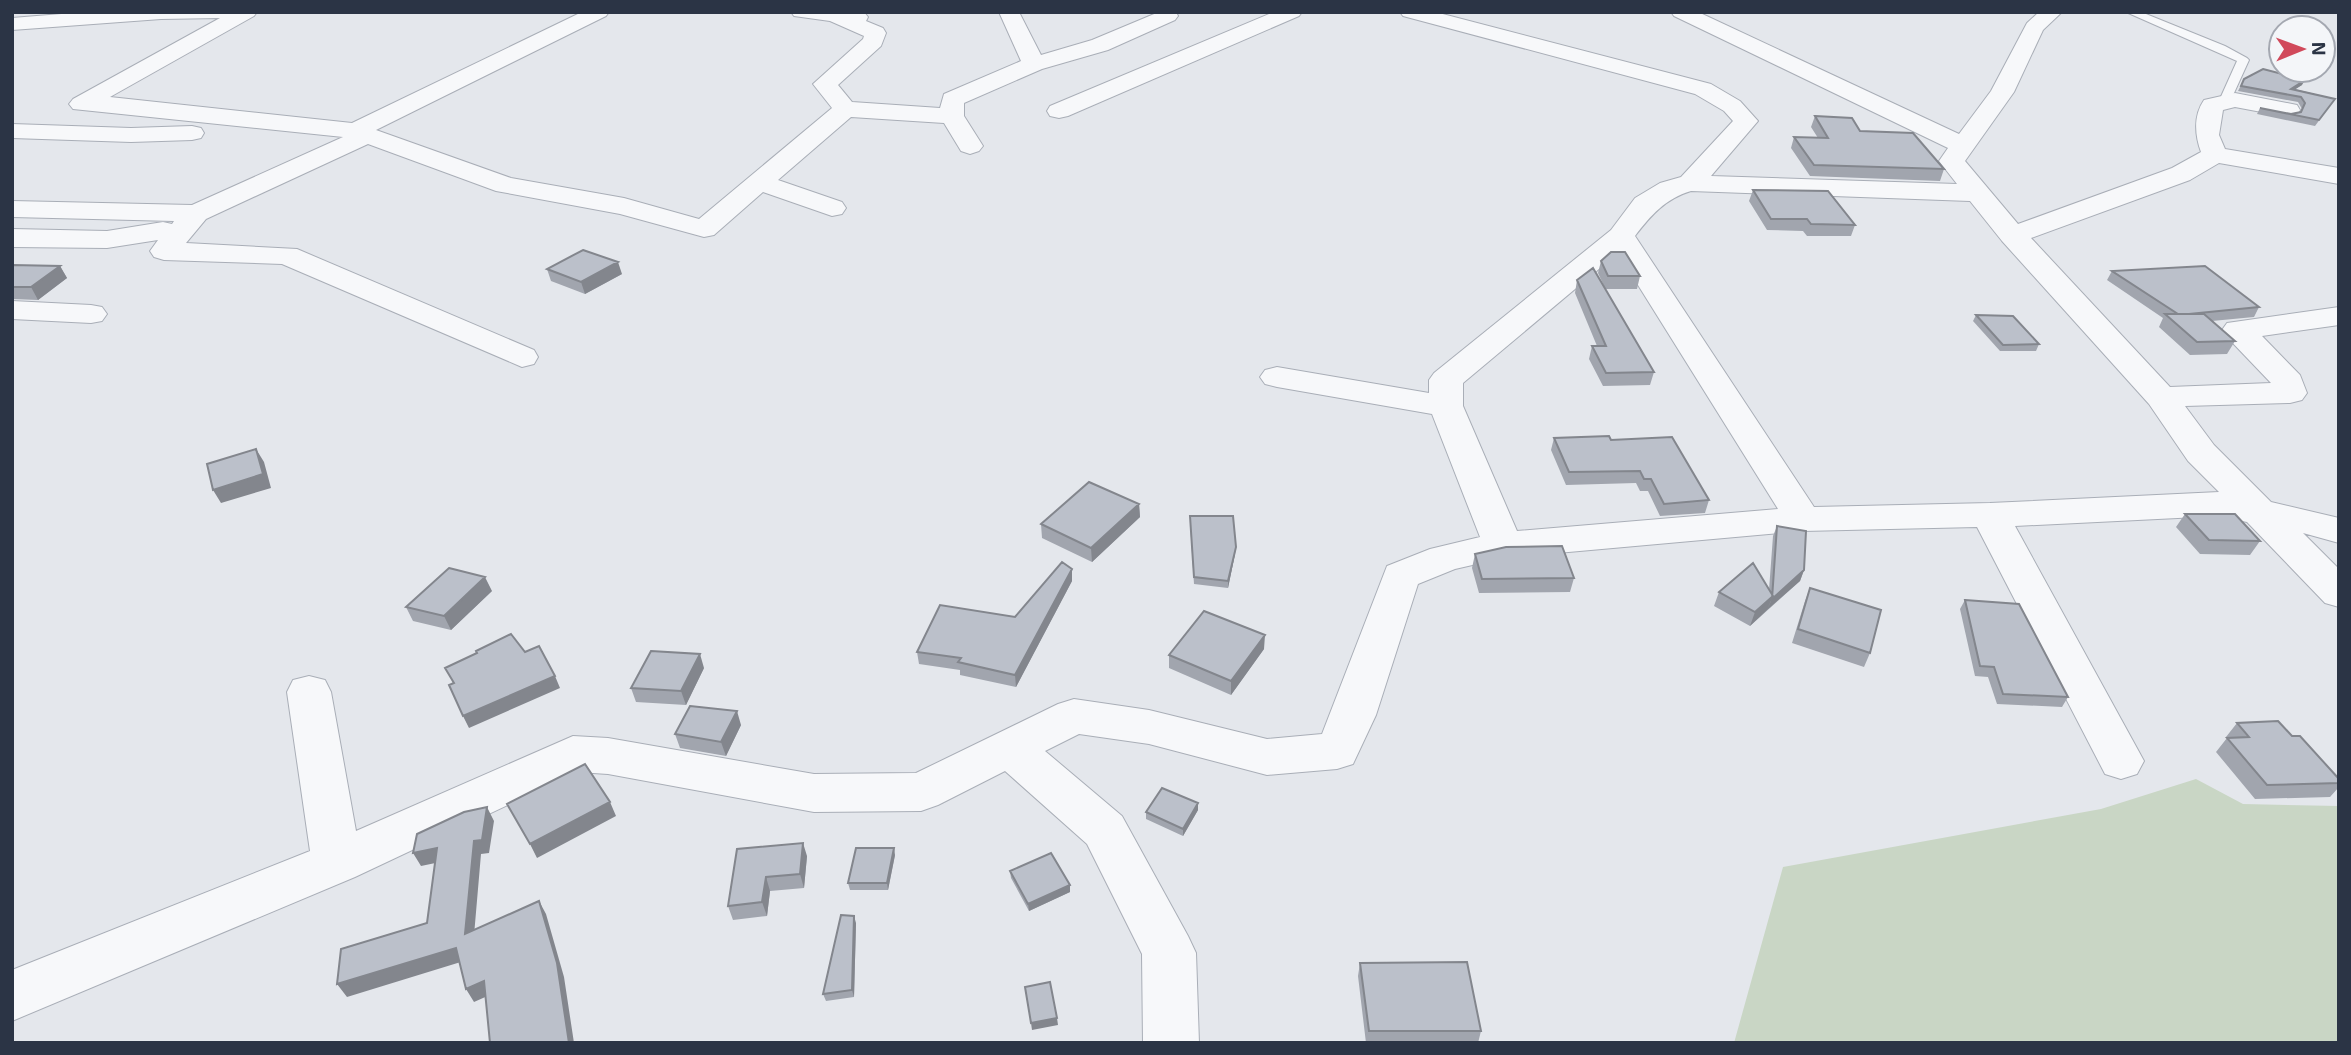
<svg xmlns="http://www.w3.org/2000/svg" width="2351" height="1055" font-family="'Exo 2',sans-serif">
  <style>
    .green { fill: #c9d6c5 }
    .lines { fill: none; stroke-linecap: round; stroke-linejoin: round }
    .service-casing { stroke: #a9aeb7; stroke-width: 2 }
    .minor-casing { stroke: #a9aeb7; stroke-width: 2 }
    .service { fill: #f7f8fa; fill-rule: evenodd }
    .minor { fill: #f7f8fa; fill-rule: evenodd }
    .wall { fill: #a1a5ae }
    .shaded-wall { fill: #83868d }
    .building { fill: #bbc0ca; stroke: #83868d; stroke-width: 2 }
  </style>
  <rect width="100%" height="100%" fill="#e4e7ec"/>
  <path class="green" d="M 2196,779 L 2243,804 L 2339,806 L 2339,1043 L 1734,1043 L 1783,867 L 2101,809 Z"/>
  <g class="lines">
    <g class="service-casing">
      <path id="service" d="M 2126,12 L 2141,12 L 2225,46 L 2247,58 L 2249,60 L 2229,104 L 2219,101 L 2237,61 Z"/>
    </g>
    <g class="minor-casing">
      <path id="minor" d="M 86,12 L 257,12 L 254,16 L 110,97 L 352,123 L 582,12 L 609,12 L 606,16 L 376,130 L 511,178 L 624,198 L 699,219 L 832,108 L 813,84 L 863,39 L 864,36 L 830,21 L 794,16 L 791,12 L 864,12 L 868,17 L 866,21 L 883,28 L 886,33 L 881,46 L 838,85 L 852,102 L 940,108 L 944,94 L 1021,61 L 999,12 L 1019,12 L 1041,55 L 1092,40 L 1159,12 L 1176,12 L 1178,16 L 1175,20 L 1108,50 L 1042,69 L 964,103 L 964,116 L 983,146 L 979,151 L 970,154 L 961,151 L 944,123 L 851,117 L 778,180 L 842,202 L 846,208 L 842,214 L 832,216 L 763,192 L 714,235 L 704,237 L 620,214 L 496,191 L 368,144 L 206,219 L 186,243 L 297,249 L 534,350 L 538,357 L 534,364 L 522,367 L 282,264 L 164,260 L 154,257 L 150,251 L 158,240 L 107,248 L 12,247 L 12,229 L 107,231 L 163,222 L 172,224 L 174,221 L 12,217 L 12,201 L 192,205 L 343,137 L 73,109 L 69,104 L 73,99 L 220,18 L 161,19 L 12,30 L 12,18 Z
        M 1274,12 L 1302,12 L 1299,16 L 1068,116 L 1059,118 L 1050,116 L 1047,111 L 1050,106 Z
        M 1400,12 L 1435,12 L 1711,84 L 1740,101 L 1758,121 L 1711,176 L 1957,184 L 1939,161 L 1948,148 L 1674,16 L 1671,12 L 1698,12 L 1959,134 L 1991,91 L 2027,23 L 2039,12 L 2062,12 L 2043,30 L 2014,92 L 1965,161 L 2018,224 L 2172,168 L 2201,152 C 2195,136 2193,116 2204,100 L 2235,93 L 2297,105 L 2300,110 L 2297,115 L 2288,117 L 2235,107 L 2223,110 L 2219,135 L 2225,149 L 2339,168 L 2339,184 L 2219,163 L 2190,180 L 2031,238 L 2170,387 L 2271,383 L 2227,337 L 2222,330 L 2227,323 L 2339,307 L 2339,325 L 2262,336 L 2300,375 L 2307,393 L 2302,400 L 2290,403 L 2185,406 L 2214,445 L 2271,502 L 2339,518 L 2339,543 L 2303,533 L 2339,569 L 2339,607 L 2325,603 L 2247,522 L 2218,516 L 2015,526 L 2144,761 L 2137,774 L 2121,779 L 2105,774 L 1977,527 L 1803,531 L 1503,558 L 1455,569 L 1418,584 L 1376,715 L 1353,764 L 1337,769 L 1267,775 L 1149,744 L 1079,734 L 1045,751 L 1122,816 L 1188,936 L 1196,953 L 1199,1043 L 1143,1043 L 1142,954 L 1087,844 L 1005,771 L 938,805 L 921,811 L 814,812 L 608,774 L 578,772 L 355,877 L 12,1021 L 12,970 L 310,851 L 287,692 L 293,680 L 309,676 L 325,680 L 331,692 L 356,831 L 573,736 L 608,738 L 814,774 L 916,773 L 1058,704 L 1074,699 L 1149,710 L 1267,739 L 1322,734 L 1387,566 L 1430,549 L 1480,537 L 1432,414 L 1277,387 L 1265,384 L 1260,377 L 1265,370 L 1277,367 L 1429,393 L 1429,380 L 1434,373 L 1611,230 L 1635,198 L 1660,183 L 1681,177 L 1733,121 L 1724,111 L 1695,94 L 1403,16 ZM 1691,191 L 1970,201 L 2002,241 L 2149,404 L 2188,461 L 2219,492 L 1990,503 L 1814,507 L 1635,236 C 1651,215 1665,199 1691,191 ZM 1618,253 L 1778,509 L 1517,531 L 1463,406 L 1463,383 Z
        M 12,124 L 131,128 L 192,126 L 201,128 L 204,133 L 201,138 L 192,140 L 131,142 L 12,138 Z
        M 12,301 L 91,305 L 102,307 L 107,314 L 102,321 L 91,323 L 12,319 Z"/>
    </g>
    <use href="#service" class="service"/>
    <use href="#minor" class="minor"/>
  </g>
  <path class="wall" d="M 2244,79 L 2302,85 L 2295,89 L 2335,99 L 2315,126 L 2257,114 L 2260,108 L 2291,114 L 2300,112 L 2302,109 L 2298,102 L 2238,91 Z
    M 1815,116 L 1860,131 L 1944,169 L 1940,181 L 1810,176 L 1791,148 L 1794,137 L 1818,138 L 1811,127 Z
    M 1753,190 L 1855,225 L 1851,236 L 1807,236 L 1803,231 L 1767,230 L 1749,201 Z
    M 1601,261 L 1640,276 L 1637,289 L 1605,289 L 1654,372 L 1650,385 L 1603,386 L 1589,359 L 1592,346 L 1597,346 L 1575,293 L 1577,280 L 1605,288 L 1598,273 Z
    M 12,265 L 60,266 L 67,278 L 38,300 L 12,299 Z
    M 547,269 L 622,274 L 585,294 L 551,281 Z
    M 2112,271 L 2259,307 L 2254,317 L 2212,321 L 2235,341 L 2227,354 L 2190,355 L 2159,327 L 2163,318 L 2107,280 Z
    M 1976,315 L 2039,344 L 2036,351 L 2000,351 L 1973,321 Z
    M 1554,438 L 1611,440 L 1709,500 L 1705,513 L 1660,516 L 1648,491 L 1640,491 L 1636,483 L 1566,485 L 1551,450 Z
    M 1139,504 L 1140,517 L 1092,562 L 1042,538 L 1041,524 Z
    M 2185,514 L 2260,541 L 2250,555 L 2200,554 L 2176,527 Z
    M 1190,523 L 1235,554 L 1228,588 L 1194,584 Z
    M 1777,526 L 1804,570 L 1800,581 L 1750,626 L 1714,606 L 1719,592 L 1769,590 L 1773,536 Z
    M 1475,554 L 1574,578 L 1570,592 L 1479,593 L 1472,568 Z
    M 1072,569 L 1072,581 L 1016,687 L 960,675 L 960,670 L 919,664 L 917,652 L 1015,617 Z
    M 1810,588 L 1870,653 L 1864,667 L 1792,643 L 1805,601 Z
    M 492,591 L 451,630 L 413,621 L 406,607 Z
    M 1965,600 L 2068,697 L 2062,707 L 1997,704 L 1988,677 L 1975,676 L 1960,609 Z
    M 1264,649 L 1231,695 L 1169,668 L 1169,655 Z
    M 704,668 L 686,705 L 636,702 L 631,688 Z
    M 2237,723 L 2292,736 L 2339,779 L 2339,787 L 2330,797 L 2255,799 L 2216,752 L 2227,738 L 2226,737 Z
    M 741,725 L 726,756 L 680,748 L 675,734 Z
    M 1198,803 L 1198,810 L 1183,836 L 1146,819 L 1146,812 Z
    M 737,849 L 807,856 L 804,888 L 770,891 L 767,916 L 733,920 L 728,906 Z
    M 895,855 L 888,890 L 850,890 L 848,883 Z
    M 1010,871 L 1070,892 L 1029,911 L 1011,878 Z
    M 856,923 L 854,997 L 826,1001 L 823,994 Z
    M 1360,963 L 1481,1031 L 1478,1043 L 1366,1043 L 1358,976 Z"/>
  <path class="shaded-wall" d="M 2305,80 L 2302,85 L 2288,94 L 2291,89 Z
    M 618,262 L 622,274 L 585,294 L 581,282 Z
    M 60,266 L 67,278 L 38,300 L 31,287 Z
    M 256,449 L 264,462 L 271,488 L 221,503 L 213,490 Z
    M 1139,504 L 1140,517 L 1092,562 L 1091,548 Z
    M 1236,547 L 1235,554 L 1228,588 L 1228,581 Z
    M 1072,569 L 1072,581 L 1016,687 L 1015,675 Z
    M 1804,570 L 1800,581 L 1767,610 L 1772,599 Z
    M 485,577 L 492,591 L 451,630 L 444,616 Z
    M 1773,596 L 1767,610 L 1750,626 L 1755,612 Z
    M 1265,635 L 1264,649 L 1231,695 L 1231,681 Z
    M 700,654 L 704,668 L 686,705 L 681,691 Z
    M 555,676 L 560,688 L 469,728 L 463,716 Z
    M 737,711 L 741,725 L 726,756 L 721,742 Z
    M 610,802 L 616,816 L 537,858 L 530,844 Z
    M 1198,803 L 1198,810 L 1183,836 L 1183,829 Z
    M 487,807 L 494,821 L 489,853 L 481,854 L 473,947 L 465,934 L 474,841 Z
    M 803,843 L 807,856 L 804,888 L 800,874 Z
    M 437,848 L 445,861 L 421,866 L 413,853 Z
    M 894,848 L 895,855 L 888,890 L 887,883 Z
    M 766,877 L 770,891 L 767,916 L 762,902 Z
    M 1070,885 L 1070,892 L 1029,911 L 1028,904 Z
    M 539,901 L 546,914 L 564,977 L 574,1043 L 569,1043 Z
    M 854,916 L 856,923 L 854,997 L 852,990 Z
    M 456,948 L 464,961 L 347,997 L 337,984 Z
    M 484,981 L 492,994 L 474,1002 L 466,989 Z
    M 1057,1018 L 1058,1025 L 1032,1030 L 1031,1023 Z"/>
  <path class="building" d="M 2263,69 L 2305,80 L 2291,89 L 2335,99 L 2319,120 L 2260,108 L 2291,114 L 2301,112 L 2305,103 L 2301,97 L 2241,86 L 2244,79 Z
    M 1815,116 L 1852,118 L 1860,131 L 1913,133 L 1944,169 L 1814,165 L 1794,137 L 1828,138 Z
    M 1753,190 L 1828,191 L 1855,225 L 1811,224 L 1807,219 L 1771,219 Z
    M 583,250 L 618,262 L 581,282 L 547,269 Z
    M 1611,252 L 1625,252 L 1640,276 L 1608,276 L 1601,261 Z
    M 12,265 L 60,266 L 31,287 L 12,287 Z
    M 2205,266 L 2259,307 L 2189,314 L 2178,314 L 2112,271 Z
    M 1593,268 L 1654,372 L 1606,373 L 1592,346 L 1606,346 L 1577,280 Z
    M 2165,314 L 2204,314 L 2235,341 L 2197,342 Z
    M 1976,315 L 2013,316 L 2039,344 L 2003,345 Z
    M 1609,436 L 1611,440 L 1672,437 L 1709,500 L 1664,504 L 1651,479 L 1644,479 L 1640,471 L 1569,472 L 1554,438 Z
    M 256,449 L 263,474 L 213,490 L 207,464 Z
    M 1089,482 L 1139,504 L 1091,548 L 1041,524 Z
    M 2185,514 L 2235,514 L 2260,541 L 2209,540 Z
    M 1190,516 L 1233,516 L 1236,547 L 1228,581 L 1194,577 Z
    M 1777,526 L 1806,531 L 1804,570 L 1772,599 Z
    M 1562,546 L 1574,578 L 1482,579 L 1475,554 L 1506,547 Z
    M 1062,562 L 1072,569 L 1015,675 L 958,662 L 961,658 L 917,652 L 940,605 L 1015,617 Z
    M 1753,563 L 1773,596 L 1755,612 L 1719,592 Z
    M 449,568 L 485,577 L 444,616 L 406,607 Z
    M 1810,588 L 1881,610 L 1870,653 L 1798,629 Z
    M 1965,600 L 2019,604 L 2068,697 L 2003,694 L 1994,667 L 1980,666 Z
    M 1204,611 L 1265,635 L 1231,681 L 1169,655 Z
    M 511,634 L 525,652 L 539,646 L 555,676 L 463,716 L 449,685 L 454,683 L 445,668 L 477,653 L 476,651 Z
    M 651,651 L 700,654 L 681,691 L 631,688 Z
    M 690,706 L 737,711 L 721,742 L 675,734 Z
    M 2278,721 L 2292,736 L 2300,736 L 2339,779 L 2339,783 L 2267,785 L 2227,738 L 2249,737 L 2237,723 Z
    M 585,764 L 610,802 L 530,844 L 507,804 Z
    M 1162,788 L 1198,803 L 1183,829 L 1146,812 Z
    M 487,807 L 482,840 L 474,841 L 465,934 L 539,901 L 557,963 L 569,1043 L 490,1043 L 484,981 L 466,989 L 456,948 L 337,984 L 341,949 L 427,923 L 437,848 L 413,853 L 417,834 L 464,812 Z
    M 803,843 L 800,874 L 766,877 L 762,902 L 728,906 L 737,849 Z
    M 856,848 L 894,848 L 887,883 L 848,883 Z
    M 1051,853 L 1070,885 L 1028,904 L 1010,871 Z
    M 841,915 L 854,916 L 852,990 L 823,994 Z
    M 1467,962 L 1481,1031 L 1369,1031 L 1360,963 Z
    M 1050,982 L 1057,1018 L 1031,1023 L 1025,987 Z"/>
  <rect width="2351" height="1055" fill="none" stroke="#2b3445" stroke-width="28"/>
  <g transform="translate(2302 49) rotate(89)"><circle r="33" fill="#f4f6f9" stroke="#a4a8b1" stroke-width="2"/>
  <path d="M0-5L12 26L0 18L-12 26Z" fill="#d1495b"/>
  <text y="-10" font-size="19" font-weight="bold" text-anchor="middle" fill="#2b3445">N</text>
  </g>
</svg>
